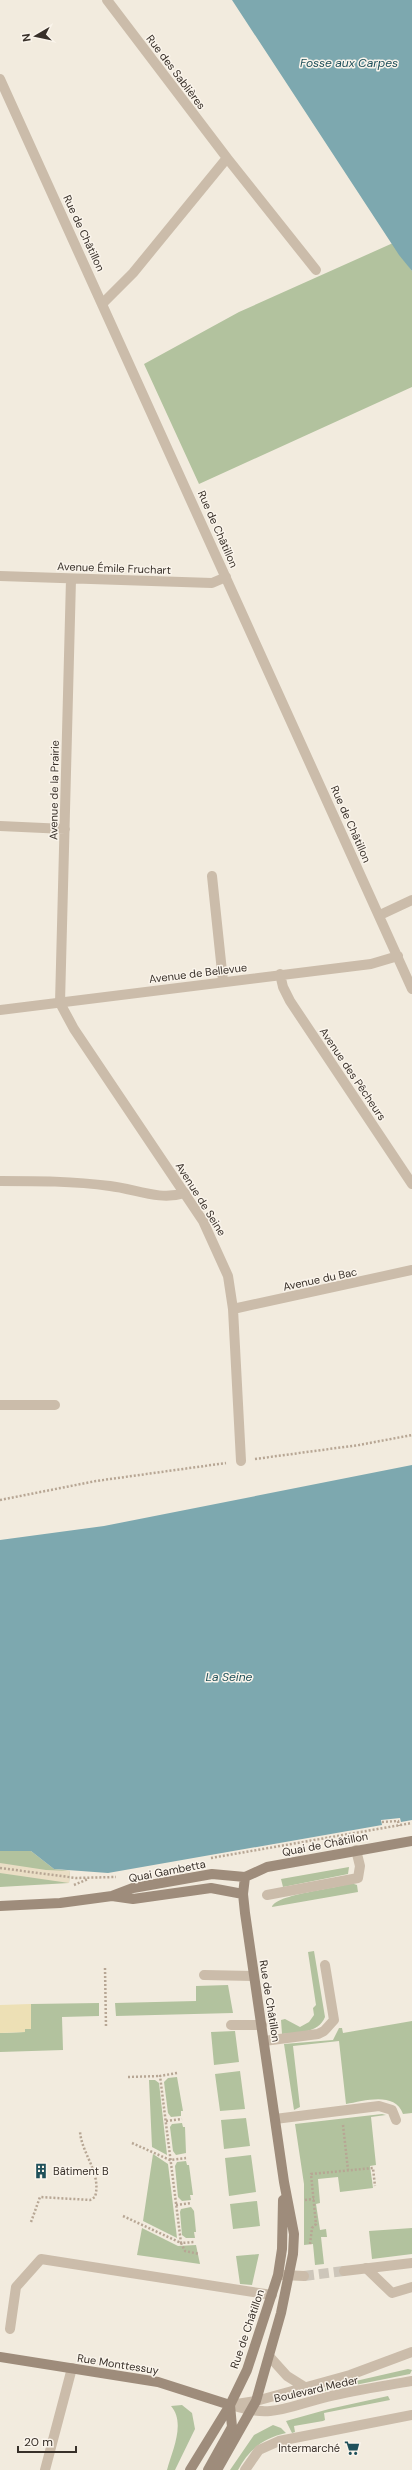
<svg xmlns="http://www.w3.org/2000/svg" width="412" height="2470" font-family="'DM Sans',sans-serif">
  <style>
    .green { fill: #b2c29e }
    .sand { fill: #ede0b5 }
    .plaza { fill: #eadec5 }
    .water { fill: #7da8af }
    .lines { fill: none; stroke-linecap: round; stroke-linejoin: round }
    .street-tunnel { stroke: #cdc6ba; stroke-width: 10; stroke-dasharray: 10 5; stroke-linecap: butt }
    .path { stroke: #b7a694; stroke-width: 2.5; stroke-dasharray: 2 2; stroke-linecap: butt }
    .lane { stroke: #cbbcaa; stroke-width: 10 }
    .street { stroke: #cbbcaa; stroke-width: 10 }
    .secondary { stroke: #9e8c7b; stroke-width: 10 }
    .labels { text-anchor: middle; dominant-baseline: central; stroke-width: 3; stroke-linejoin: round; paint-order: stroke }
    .street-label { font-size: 11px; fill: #383029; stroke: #faf4eb }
    .poi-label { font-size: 11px; fill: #383029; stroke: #faf4eb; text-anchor: start }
    .water-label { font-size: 12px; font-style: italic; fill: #1f505a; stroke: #faf4eb }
  </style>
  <rect width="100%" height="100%" fill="#f2ebde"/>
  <path class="green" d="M 393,243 L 412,271 L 412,387 L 199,484 L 144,364 L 239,312 Z
    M 0,1851 L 31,1851 L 54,1869 L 70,1871 L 69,1883 L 0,1887 Z
    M 349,1867 L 348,1874 L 283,1887 L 281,1879 Z
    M 351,1883 L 357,1885 L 358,1892 L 272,1907 C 276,1894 336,1889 351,1883 Z
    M 314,1951 L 325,2017 C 318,2034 298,2032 282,2034 L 281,2020 L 285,2019 L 300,2027 L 309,2022 L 314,2015 L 313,2008 L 316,2005 L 308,1952 Z
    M 228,1985 L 233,2013 L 116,2016 L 115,2003 L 196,2001 L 196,1986 Z
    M 99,2003 L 99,2016 L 62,2017 L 63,2050 L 0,2052 L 0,2033 L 25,2032 L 25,2029 L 31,2029 L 31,2004 Z
    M 412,2021 L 412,2113 L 403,2114 C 395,2091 364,2101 346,2104 L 339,2041 L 293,2046 L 300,2107 L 294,2110 L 284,2044 L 333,2040 L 339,2028 L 342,2028 L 343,2033 Z
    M 235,2031 L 239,2062 L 214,2065 L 211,2032 Z
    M 240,2071 L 245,2109 L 220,2111 L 215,2074 Z
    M 177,2077 L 183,2111 L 181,2111 L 181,2116 L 171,2117 L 168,2113 L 164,2082 L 168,2078 Z
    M 149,2080 L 155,2080 L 159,2083 L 167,2155 L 152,2147 Z
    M 382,2114 L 386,2115 L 371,2117 L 376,2165 L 370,2166 L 373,2188 L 340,2192 L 338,2177 L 318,2179 L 320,2203 L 316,2204 L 320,2230 L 326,2229 L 327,2237 L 321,2237 L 324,2264 L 315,2265 L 313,2244 L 304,2245 L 304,2184 L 295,2124 Z
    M 246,2118 L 250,2146 L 224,2149 L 221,2120 Z
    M 182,2123 L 183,2127 L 185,2127 L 186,2153 L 176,2155 L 173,2151 L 170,2127 L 172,2124 Z
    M 153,2154 L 168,2164 L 177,2238 L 143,2221 Z
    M 251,2155 L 256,2192 L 229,2196 L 225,2158 Z
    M 186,2161 L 187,2165 L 189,2165 L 193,2195 L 190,2195 L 191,2200 L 182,2201 L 178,2197 L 175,2166 L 177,2162 Z
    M 257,2201 L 260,2226 L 233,2229 L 230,2204 Z
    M 191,2207 L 194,2211 L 196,2232 L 194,2232 L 195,2238 L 186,2238 L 182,2235 L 180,2212 L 181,2209 Z
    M 142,2228 L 178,2246 L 196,2245 L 200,2264 L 137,2255 Z
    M 412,2228 L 412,2254 L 372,2259 L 369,2231 Z
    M 259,2254 L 252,2285 L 240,2284 L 236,2256 Z
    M 408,2369 L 412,2370 L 410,2374 L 325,2391 L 325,2388 Z
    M 388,2396 L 390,2400 L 324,2413 L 325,2420 L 323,2421 L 294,2426 L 295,2432 L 292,2433 L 286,2421 L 329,2409 Z
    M 182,2405 L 192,2413 L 195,2429 L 175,2470 L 167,2470 C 172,2451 186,2423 171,2406 Z
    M 273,2425 L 281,2428 L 286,2433 C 264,2438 249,2449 238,2470 L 230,2470 L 254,2435 Z"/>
  <path class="sand" d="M 31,2004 L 31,2029 L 25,2029 L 25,2032 L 0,2033 L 0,2005 Z"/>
  <path class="plaza" d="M 0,1863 L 46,1870 L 70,1871 L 69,1883 L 0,1873 Z"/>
  <path class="water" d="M 232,0 L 412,0 L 412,271 L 399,255 Z
    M 412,1465 L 412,1820 L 401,1822 L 400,1818 L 381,1820 L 382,1825 L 108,1873 L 54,1869 L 31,1851 L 0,1851 L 0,1540 L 104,1526 Z"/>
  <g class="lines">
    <path class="street-tunnel" d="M 304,2276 L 344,2271"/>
    <path class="path" d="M 255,1459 L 359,1445 L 412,1435
      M 0,1500 L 96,1481 L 226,1463
      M 382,1822 L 398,1821 L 399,1826
      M 211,1858 L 412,1823
      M 0,1868 L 76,1878 L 116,1877
      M 74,1885 L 88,1879
      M 105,1968 L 106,2027
      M 177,2073 L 160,2076 L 181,2243 L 195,2242
      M 128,2077 L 160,2076
      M 166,2121 L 182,2119
      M 343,2125 L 348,2170
      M 132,2143 L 170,2160 L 186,2158
      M 305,2200 L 314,2199
      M 176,2205 L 191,2203
      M 123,2216 L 181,2243 L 185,2251 L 199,2254
      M 31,2222 L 40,2197 L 90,2200 L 95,2197 C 102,2173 81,2153 80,2131
      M 310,2244 L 312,2228 L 316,2224 L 311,2174 L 373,2168 L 375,2186"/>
    <path class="lane" d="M 212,876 L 223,981
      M 267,1895 L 358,1878 L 360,1866 L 356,1850
      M 204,1975 L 253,1976
      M 231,2025 L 262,2025
      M 264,2041 L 318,2034 L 324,2031 L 334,2020 L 325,1965
      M 275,2119 L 379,2106 L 392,2110 L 396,2120
      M 366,2268 L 392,2293 L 412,2287
      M 10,2329 L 16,2287 L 41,2259 L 272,2295
      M 245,2470 L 259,2450 L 279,2441 L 412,2415"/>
    <path class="street" d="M 0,79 L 412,989
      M 227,158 L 316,270
      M 103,303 L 133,273 L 227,158 L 107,0
      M 0,576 L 212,583 L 226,577
      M 71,579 L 60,1003 L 74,1029 L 203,1221 L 228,1276 L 233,1309 L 241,1461
      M 0,826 L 65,829
      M 380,915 L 412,900
      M 280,974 L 283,987 L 290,1001 L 412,1184
      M 0,1010 L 371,964 L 398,956
      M 0,1181 C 37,1181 73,1181 110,1186 C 136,1189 159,1201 185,1193
      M 233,1309 L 412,1270
      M 0,1405 L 55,1405
      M 344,2271 L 412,2263
      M 282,2275 L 304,2276
      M 269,2356 L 287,2376 L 303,2386
      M 230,2405 L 256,2401 L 350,2375 L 412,2352
      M 232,2405 C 272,2419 289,2406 327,2397 C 355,2390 384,2386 412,2381
      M 45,2470 L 72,2368"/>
    <path class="secondary" d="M 245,1877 L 267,1867 L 412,1841
      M 112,1896 L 133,1899 L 211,1888 L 243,1894
      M 0,1906 L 60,1903 L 112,1896 L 133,1888 L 212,1874 L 245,1877
      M 0,2357 L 158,2382 L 230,2405
      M 190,2470 L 230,2405 L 247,2370 L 278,2275 L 282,2249 L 283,2200
      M 208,2470 L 232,2427 L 230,2405
      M 217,2470 L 256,2401 L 281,2313 L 293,2254 L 294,2234 L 284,2182 L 245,1913 L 243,1894 L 245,1877"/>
  </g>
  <defs>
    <g id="building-bare" transform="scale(1.2)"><path d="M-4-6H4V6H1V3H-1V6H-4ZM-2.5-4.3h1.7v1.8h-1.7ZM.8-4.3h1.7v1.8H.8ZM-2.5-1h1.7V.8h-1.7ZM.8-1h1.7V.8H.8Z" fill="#1f505a" stroke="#faf4eb" stroke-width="2.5" paint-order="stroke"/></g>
    <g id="supermarket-bare" transform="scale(1.2)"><path d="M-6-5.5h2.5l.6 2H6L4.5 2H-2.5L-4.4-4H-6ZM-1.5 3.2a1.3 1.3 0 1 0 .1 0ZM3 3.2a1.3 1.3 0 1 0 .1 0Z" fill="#1f505a" stroke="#faf4eb" stroke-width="2.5" paint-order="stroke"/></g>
  </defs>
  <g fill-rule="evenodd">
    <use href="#building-bare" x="41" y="2171"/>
    <use href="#supermarket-bare" x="352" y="2448"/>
  </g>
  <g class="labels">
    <g class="street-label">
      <text transform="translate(176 72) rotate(53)">Rue des Sablières</text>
      <text transform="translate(84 233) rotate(65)">Rue de Châtillon</text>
      <text transform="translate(218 529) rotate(66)">Rue de Châtillon</text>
      <text transform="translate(114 568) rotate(2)">Avenue Émile Fruchart</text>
      <text transform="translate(54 790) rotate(-89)">Avenue de la Prairie</text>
      <text transform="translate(351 824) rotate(66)">Rue de Châtillon</text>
      <text transform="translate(198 973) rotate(-7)">Avenue de Bellevue</text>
      <text transform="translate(353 1074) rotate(56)">Avenue des Pêcheurs</text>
      <text transform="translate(201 1199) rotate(58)">Avenue de Seine</text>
      <text transform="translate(320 1279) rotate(-12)">Avenue du Bac</text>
      <text transform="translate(325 1844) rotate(-11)">Quai de Châtillon</text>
      <text transform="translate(167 1871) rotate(-11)">Quai Gambetta</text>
      <text transform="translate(270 2001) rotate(81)">Rue de Châtillon</text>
      <text transform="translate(247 2329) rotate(-71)">Rue de Châtillon</text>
      <text transform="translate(118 2364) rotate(9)">Rue Monttessuy</text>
      <text transform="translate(316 2389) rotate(-13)">Boulevard Meder</text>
    </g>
    <g class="poi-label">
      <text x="53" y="2171">Bâtiment B</text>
      <text x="340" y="2448" text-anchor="end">Intermarché</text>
    </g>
    <g class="water-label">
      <text x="349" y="63">Fosse aux Carpes</text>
      <text x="229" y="1677">La Seine</text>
    </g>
  </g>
  <g transform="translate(36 36) rotate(261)" stroke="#faf4eb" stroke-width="3" paint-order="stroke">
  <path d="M0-3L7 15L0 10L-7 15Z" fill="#383029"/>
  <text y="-6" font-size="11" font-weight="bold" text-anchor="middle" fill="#383029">N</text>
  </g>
  <path d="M18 2446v6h58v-6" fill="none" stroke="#383029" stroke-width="2"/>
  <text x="24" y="2446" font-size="12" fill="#383029" stroke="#faf4eb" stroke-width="3" paint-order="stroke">20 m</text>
</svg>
